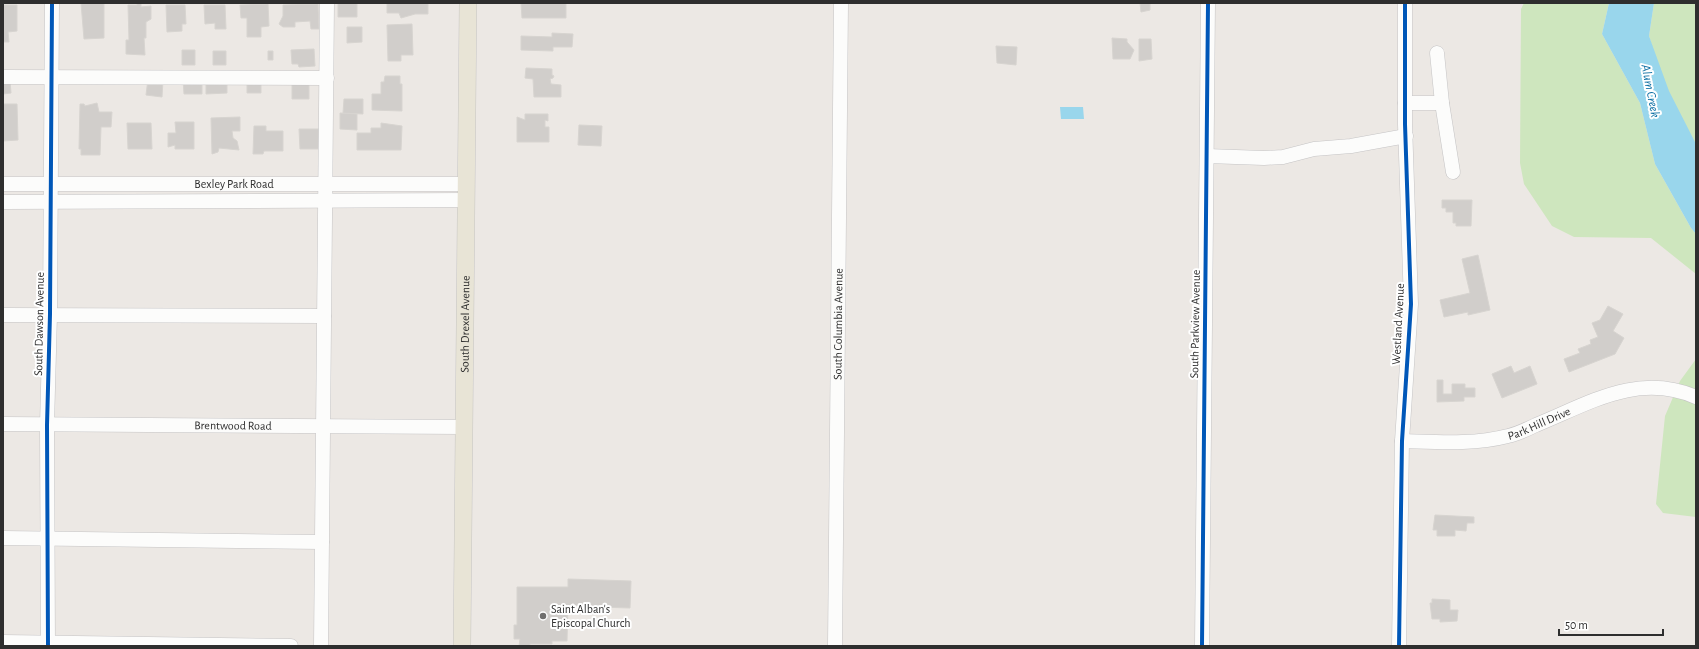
<svg xmlns="http://www.w3.org/2000/svg" width="1699" height="649" font-family="'Alegreya Sans',sans-serif">
  <style>
    .green { fill: #cee6be }
    .water { fill: #99d6ec }
    .building { fill: #d1cecb; stroke: #d7d4d0 }
    .lines { fill: none; stroke-linecap: round; stroke-linejoin: round }
    .minor-casing { stroke: #c5c4c5; stroke-width: 15 }
    .major-casing { stroke: #c6c5c4; stroke-width: 18 }
    .minor { stroke: #fcfcfb; stroke-width: 14 }
    .major { stroke: #e8e4d6; stroke-width: 17 }
    .cycleway-casing { stroke: #fff; stroke-width: 6 }
    .cycleway { stroke: #0057b8; stroke-width: 4 }
    .poi-dot { fill: #706f6e; stroke: #fff; stroke-width: 1.5 }
    .labels { text-anchor: middle; dominant-baseline: central; stroke-width: 4; stroke-linejoin: round; paint-order: stroke }
    .street-label { font-size: 12px; fill: #2e2e2e; stroke: #fff }
    .poi-label { font-size: 12px; fill: #2e2e2e; stroke: #fff; text-anchor: start }
    .water-label { font-size: 13px; font-style: italic; fill: #0d6fa3; stroke: #fff }
  </style>
  <rect width="100%" height="100%" fill="#ece8e4"/>
  <path class="green" d="M 1524,3 L 1609,3 L 1602,34 L 1640,103 L 1655,164 L 1691,228 L 1696,234 L 1696,274 L 1651,238 L 1574,237 L 1552,226 L 1524,184 L 1520,163 L 1521,9 Z
    M 1654,3 L 1696,3 L 1696,193 L 1649,36 Z
    M 1696,359 L 1696,517 L 1663,513 L 1656,504 L 1665,416 L 1680,381 Z"/>
  <path class="water" d="M 1609,3 L 1654,3 L 1649,36 L 1669,91 L 1696,144 L 1696,234 L 1691,228 L 1655,164 L 1640,103 L 1602,34 Z
    M 1060,107 L 1083,107 L 1084,119 L 1061,119 Z"/>
  <path class="building" d="M 81,3 L 104,3 L 104,38 L 84,39 Z
    M 137,3 L 141,3 L 141,7 L 151,6 L 151,19 L 146,22 L 146,38 L 144,38 L 145,55 L 126,54 L 126,40 L 129,40 L 128,5 L 137,5 Z
    M 338,3 L 357,3 L 357,17 L 338,17 Z
    M 387,3 L 428,3 L 428,14 L 415,14 L 401,18 L 399,13 L 387,13 Z
    M 521,3 L 566,3 L 566,18 L 522,18 Z
    M 1140,3 L 1150,3 L 1150,10 L 1141,12 Z
    M 268,4 L 269,26 L 261,27 L 261,37 L 247,37 L 247,18 L 241,18 L 240,5 Z
    M 318,4 L 319,29 L 311,29 L 310,21 L 295,22 L 295,27 L 283,27 L 279,24 L 283,16 L 283,5 Z
    M 3,5 L 17,5 L 17,31 L 8,32 L 9,42 L 3,42 Z
    M 166,5 L 185,5 L 186,24 L 182,24 L 182,31 L 167,32 Z
    M 204,5 L 225,5 L 226,29 L 215,29 L 215,23 L 205,24 Z
    M 412,24 L 413,55 L 401,55 L 401,61 L 388,61 L 387,25 Z
    M 347,27 L 362,27 L 362,42 L 347,43 Z
    M 552,33 L 573,34 L 572,47 L 553,47 L 553,51 L 521,50 L 521,36 L 552,37 Z
    M 1112,38 L 1127,39 L 1127,42 L 1134,50 L 1130,59 L 1113,59 Z
    M 1139,39 L 1151,39 L 1152,59 L 1139,61 Z
    M 996,46 L 1017,47 L 1016,65 L 997,63 Z
    M 314,49 L 315,66 L 299,67 L 298,64 L 292,64 L 291,50 Z
    M 182,50 L 195,50 L 195,65 L 182,65 Z
    M 213,51 L 226,51 L 226,65 L 213,65 Z
    M 268,51 L 273,51 L 273,60 L 268,60 Z
    M 526,68 L 552,69 L 552,75 L 554,76 L 553,78 L 550,79 L 551,84 L 561,85 L 561,97 L 534,97 L 533,79 L 525,78 Z
    M 385,76 L 400,76 L 400,84 L 402,84 L 402,111 L 372,110 L 372,94 L 381,94 L 381,82 L 384,82 Z
    M 148,79 L 163,80 L 162,97 L 146,95 Z
    M 183,79 L 202,79 L 202,94 L 184,94 Z
    M 206,79 L 227,79 L 227,93 L 206,94 Z
    M 247,79 L 261,79 L 261,93 L 247,93 Z
    M 292,79 L 309,80 L 309,99 L 292,99 Z
    M 10,81 L 11,93 L 3,94 L 3,82 Z
    M 344,99 L 363,99 L 363,114 L 343,113 Z
    M 97,103 L 99,112 L 112,112 L 111,127 L 101,127 L 100,155 L 81,155 L 81,149 L 79,149 L 80,104 L 84,104 L 85,106 Z
    M 3,104 L 17,104 L 18,140 L 3,141 Z
    M 340,113 L 357,114 L 357,130 L 340,129 Z
    M 525,114 L 548,114 L 548,121 L 545,120 L 545,127 L 549,127 L 549,142 L 517,142 L 517,117 L 525,120 Z
    M 240,117 L 240,131 L 232,131 L 233,138 L 237,141 L 239,150 L 219,148 L 218,152 L 212,154 L 211,118 Z
    M 175,122 L 194,122 L 194,149 L 175,149 L 175,145 L 168,147 L 168,133 L 176,133 Z
    M 127,123 L 151,123 L 152,149 L 128,149 Z
    M 381,123 L 402,126 L 401,150 L 357,150 L 357,133 L 371,133 L 371,128 L 381,128 Z
    M 579,125 L 602,126 L 601,146 L 578,145 Z
    M 254,126 L 266,126 L 266,131 L 283,131 L 283,151 L 264,151 L 263,154 L 253,154 Z
    M 299,129 L 319,129 L 322,149 L 300,149 Z
    M 1442,200 L 1472,200 L 1471,226 L 1456,226 L 1456,223 L 1453,223 L 1453,212 L 1446,212 L 1446,208 L 1442,208 Z
    M 1478,255 L 1490,310 L 1468,315 L 1468,312 L 1444,317 L 1440,300 L 1470,293 L 1462,259 Z
    M 1608,306 L 1623,314 L 1613,331 L 1624,338 L 1615,354 L 1569,372 L 1564,359 L 1580,353 L 1578,349 L 1591,344 L 1590,340 L 1598,337 L 1592,323 L 1600,320 Z
    M 1511,366 L 1514,373 L 1530,366 L 1537,384 L 1502,398 L 1492,374 Z
    M 1437,380 L 1443,380 L 1443,394 L 1452,394 L 1452,384 L 1465,384 L 1465,388 L 1475,388 L 1475,397 L 1464,397 L 1464,401 L 1437,402 Z
    M 1435,515 L 1474,517 L 1474,523 L 1467,523 L 1466,531 L 1455,530 L 1455,536 L 1437,536 L 1437,530 L 1433,530 Z
    M 568,579 L 631,581 L 630,608 L 568,606 L 567,641 L 552,641 L 552,644 L 530,644 L 530,646 L 519,646 L 520,639 L 514,639 L 514,625 L 517,625 L 517,587 L 568,587 Z
    M 1432,599 L 1450,600 L 1450,610 L 1458,610 L 1457,621 L 1440,622 L 1440,619 L 1432,619 L 1430,603 L 1432,603 Z"/>
  <g class="lines">
    <g class="minor-casing">
      <g id="minor">
        <path d="M 1437,53 L 1442,103 L 1453,172"/>
        <path d="M 3,77 L 327,78"/>
        <path d="M 1405,103 L 1442,103"/>
        <path d="M 1207,156 L 1264,158 L 1283,157 L 1314,149 L 1351,146 L 1406,136"/>
        <path id="s1" d="M 3,184 L 466,184"/>
        <path d="M 3,202 L 466,200"/>
        <path d="M 3,315 L 324,316"/>
        <path id="s2" d="M 3,424 L 464,427"/>
        <path id="s3" d="M 1402,441 C 1437,442 1473,445 1508,436 C 1518,434 1527,429 1536,425 C 1590,403 1638,372 1696,397"/>
        <path d="M 3,538 L 322,542"/>
        <path d="M 3,642 L 291,646"/>
        <path d="M 48,646 L 47,425 L 50,314 L 52,3"/>
        <path d="M 321,646 L 327,3"/>
        <path id="s4" d="M 835,646 L 841,3"/>
        <path d="M 1202,646 L 1208,3"/>
        <path d="M 1399,646 L 1402,441 L 1411,304 L 1405,124 L 1405,3"/>
      </g>
    </g>
    <g class="major-casing">
      <g id="major">
        <path id="s5" d="M 462,646 L 468,3"/>
      </g>
    </g>
    <use href="#minor" class="minor"/>
    <use href="#major" class="major"/>
    <g class="cycleway-casing">
      <path id="cycleway" d="M 48,646 L 47,425 L 50,314 L 52,3
        M 1202,646 L 1208,3
        M 1399,646 L 1402,441 L 1411,304 L 1405,124 L 1405,3"/>
    </g>
    <use href="#cycleway" class="cycleway"/>
  </g>
  <circle class="poi-dot" cx="543" cy="616" r="4"/>
  <g class="labels">
    <g class="street-label">
      <text stroke="none"><textPath href="#s1" startOffset="231">Bexley Park Road</textPath></text>
      <text transform="translate(39 324) rotate(-89)">South Dawson Avenue</text>
      <text stroke="none"><textPath href="#s5" startOffset="322">South Drexel Avenue</textPath></text>
      <text stroke="none"><textPath href="#s4" startOffset="322">South Columbia Avenue</textPath></text>
      <text transform="translate(1195 324) rotate(-89)">South Parkview Avenue</text>
      <text transform="translate(1398 324) rotate(-87)">Westland Avenue</text>
      <text stroke="none"><textPath href="#s3" startOffset="140">Park Hill Drive</textPath></text>
      <text stroke="none"><textPath href="#s2" startOffset="230">Brentwood Road</textPath></text>
    </g>
    <g class="poi-label">
      <text x="551" y="609">Saint Alban's<tspan x="551" dy="14">Episcopal Church</tspan></text>
    </g>
    <g class="water-label">
      <text transform="translate(1650 91) rotate(79)">Alum Creek</text>
    </g>
  </g>
  <rect width="1699" height="649" fill="none" stroke="#2e2e2e" stroke-width="8"/>
  <path d="M1559 629v6h104v-6" fill="none" stroke="#2e2e2e" stroke-width="2"/>
  <text x="1565" y="629" font-size="12" fill="#2e2e2e" stroke="#ffffff" stroke-width="3" paint-order="stroke">50 m</text>
</svg>
